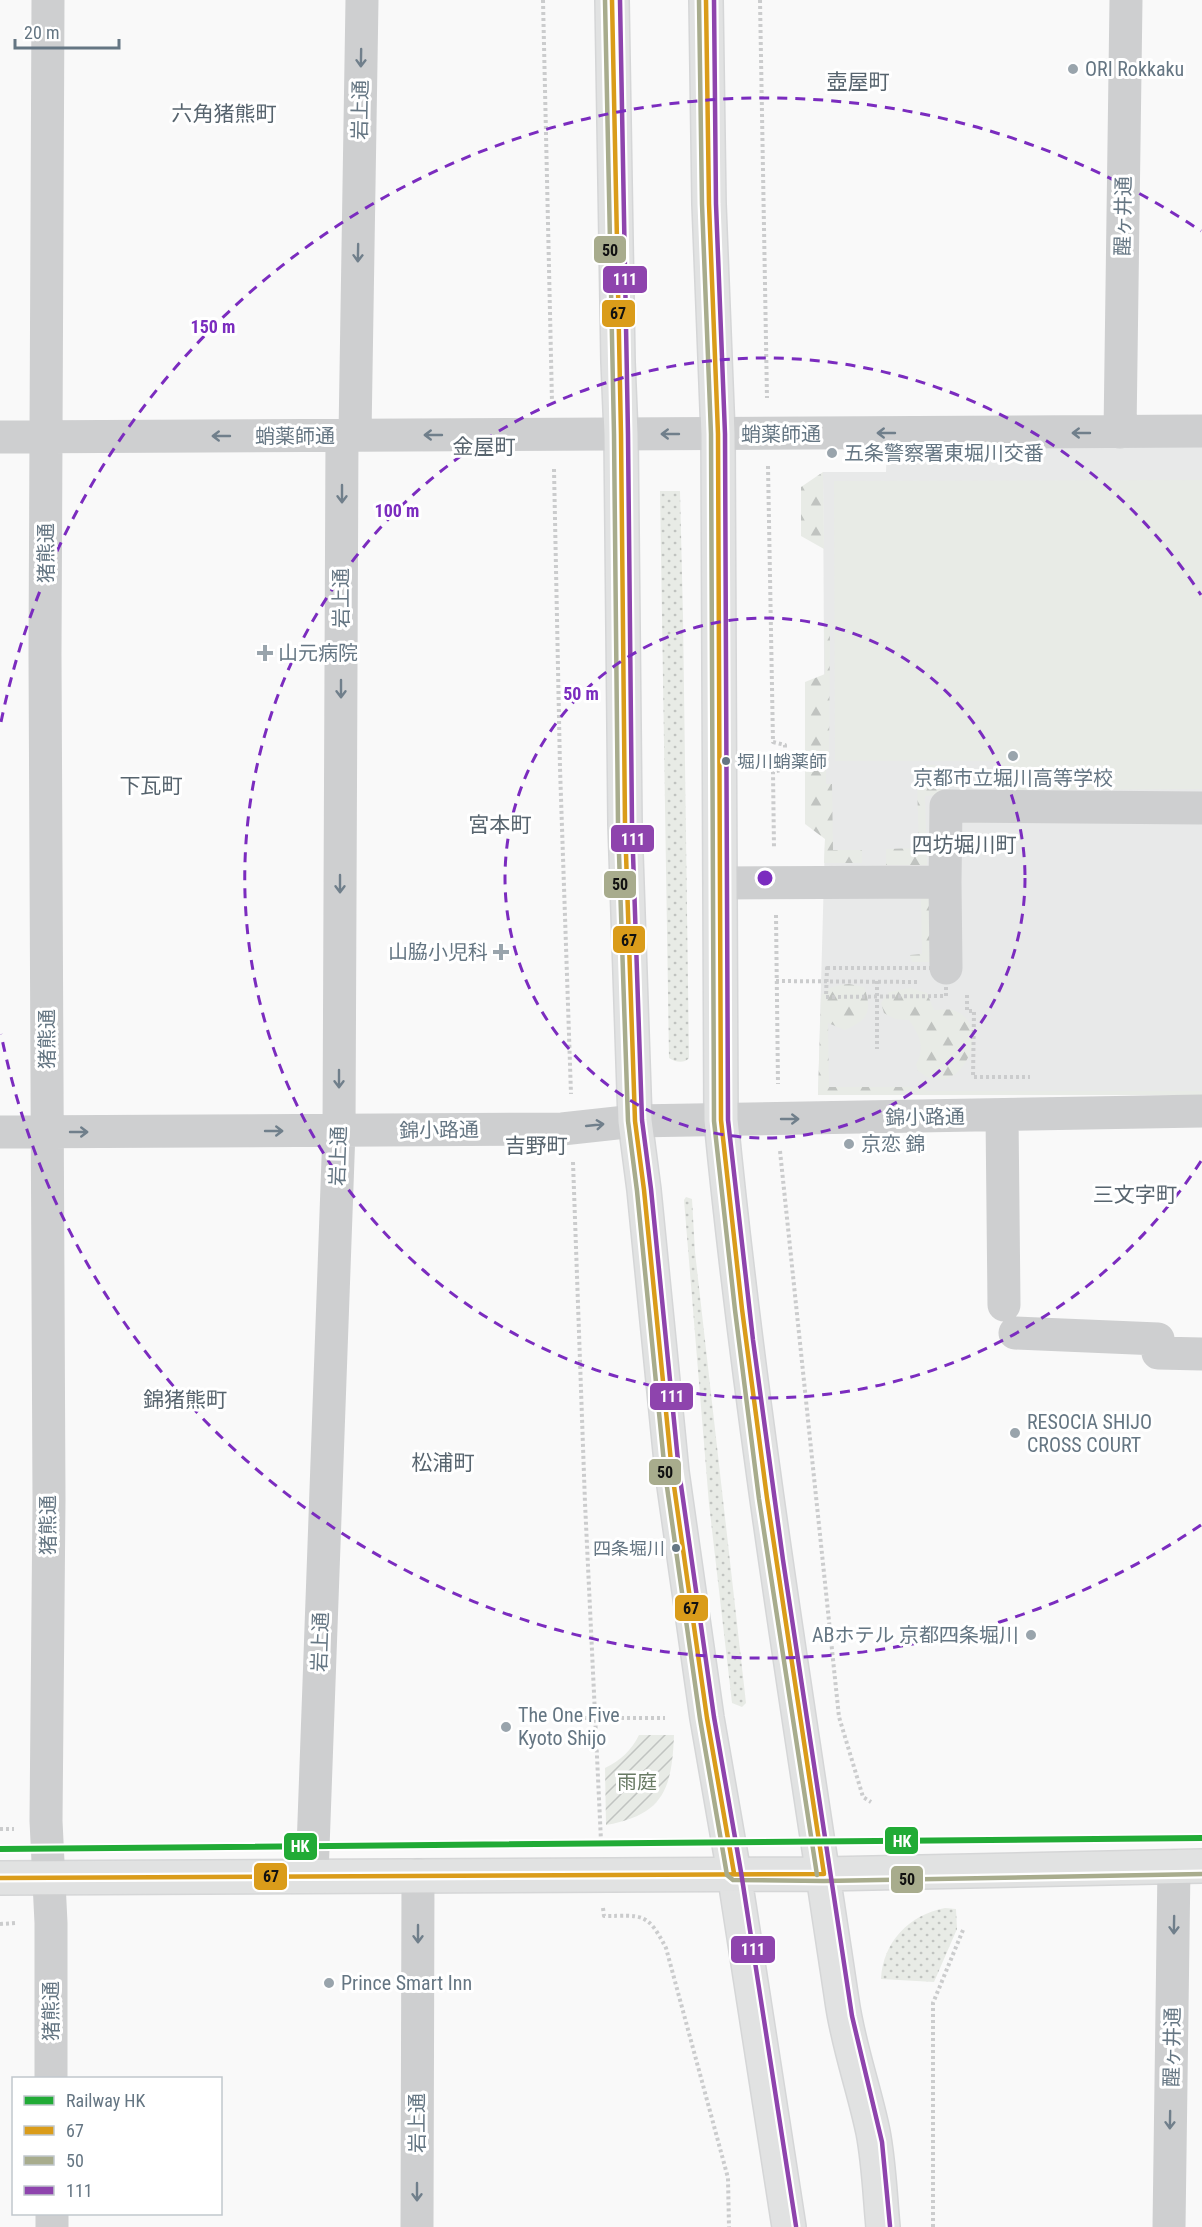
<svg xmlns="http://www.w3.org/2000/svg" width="1202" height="2227" font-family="'Roboto Condensed','Noto Sans JP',sans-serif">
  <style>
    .built { fill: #e8e9e9 }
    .grass { fill: url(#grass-dots) }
    .forest { fill: url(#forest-firs) }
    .garden { fill: url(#garden-furrows) }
    .pitch { fill: #e8ebe6 }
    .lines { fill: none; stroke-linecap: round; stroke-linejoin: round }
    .major-casing { stroke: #d5d6d7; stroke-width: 36 }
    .path { stroke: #cbcccd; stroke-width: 4; stroke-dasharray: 3 3; stroke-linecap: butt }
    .minor { stroke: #cecfd0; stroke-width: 33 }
    .major { stroke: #e1e2e2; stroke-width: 33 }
    .bus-1-casing { stroke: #fff; stroke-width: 9 }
    .bus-2-casing { stroke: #fff; stroke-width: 9 }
    .bus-3-casing { stroke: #fff; stroke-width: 9 }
    .bus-1 { stroke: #da9c1a; stroke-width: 4.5 }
    .bus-2 { stroke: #a8ac8d; stroke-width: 4.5 }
    .bus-3 { stroke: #8e44ad; stroke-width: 4.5 }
    .rail-1-casing { stroke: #fff; stroke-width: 10 }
    .rail-1 { stroke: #21ab36; stroke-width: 6 }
    .oneway { stroke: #707f8b }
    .ring { fill: none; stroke: #7b2cbf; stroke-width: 3; stroke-dasharray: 10 8 }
    .poi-dot { fill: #99a4ac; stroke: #fff; stroke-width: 2 }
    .bus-dot { fill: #657683; stroke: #fff; stroke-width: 2 }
    .labels { text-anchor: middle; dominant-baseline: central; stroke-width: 6; stroke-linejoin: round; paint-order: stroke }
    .bus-label { font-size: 18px; fill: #657683; stroke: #fff; text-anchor: start }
    .poi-label { font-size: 20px; fill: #657683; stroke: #fff; text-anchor: start }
    .street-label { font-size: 20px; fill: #657683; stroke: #fff }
    .park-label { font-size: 20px; fill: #687a64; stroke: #fff }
    .neighbourhood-label { font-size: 21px; fill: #57646e; stroke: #fff }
    .centre { fill: #7b2cbf; stroke: #fff; stroke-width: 3 }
    .ring-label { font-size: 18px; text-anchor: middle; font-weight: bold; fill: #7b2cbf; stroke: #fff; stroke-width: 6; stroke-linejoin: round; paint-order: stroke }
    .line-badge { stroke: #fff; stroke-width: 2 }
    .badge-label { font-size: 16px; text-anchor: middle; font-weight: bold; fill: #fff }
    .pale-badge-label { font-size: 16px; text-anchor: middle; font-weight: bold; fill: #111 }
  </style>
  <defs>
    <pattern id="grass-dots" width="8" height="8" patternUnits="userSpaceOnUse" patternTransform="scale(1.5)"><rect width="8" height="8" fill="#e8ebe6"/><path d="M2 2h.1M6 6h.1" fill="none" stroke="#c0c3c0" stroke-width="1.8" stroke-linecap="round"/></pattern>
    <pattern id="forest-firs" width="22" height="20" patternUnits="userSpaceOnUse" patternTransform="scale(1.5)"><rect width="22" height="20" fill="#e8ebe6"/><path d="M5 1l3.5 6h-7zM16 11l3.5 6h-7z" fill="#c0c3c0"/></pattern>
    <pattern id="garden-furrows" width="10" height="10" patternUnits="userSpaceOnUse" patternTransform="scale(1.5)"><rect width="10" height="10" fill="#e8ebe6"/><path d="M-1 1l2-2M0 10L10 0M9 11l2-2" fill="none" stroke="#c0c3c0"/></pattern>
  </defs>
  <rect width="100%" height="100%" fill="#f9f9f9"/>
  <path class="built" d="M 1202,439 L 1202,1095 L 818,1095 L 825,839 L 823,472 L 886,472 L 887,442 Z"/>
  <path class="grass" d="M 660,491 L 680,491 L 683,616 L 689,1058 C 684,1064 675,1062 669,1058 Z
    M 686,1197 L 692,1199 L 695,1252 L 746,1703 L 742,1707 L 732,1703 L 709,1504 L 684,1200 Z
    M 945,1908 L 956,1909 L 957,1929 L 934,1982 L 881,1979 C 883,1942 909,1915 945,1908 Z"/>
  <path class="forest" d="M 823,472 L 824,549 L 801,536 L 801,487 Z
    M 830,625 L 829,761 L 826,762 L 826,784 L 832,784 L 833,850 L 862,850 L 862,863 L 824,863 L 825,839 L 805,824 L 805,682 L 825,674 L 824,626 Z
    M 923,765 L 935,765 L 943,771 L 946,780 L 944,790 L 936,795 L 925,796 L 927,865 L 886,865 L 886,849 L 919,848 L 917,784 L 914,783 L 917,772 Z
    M 931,889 L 933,962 L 912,962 L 910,955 L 922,954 L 921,896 Z
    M 849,984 L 864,987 C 873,1011 868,1020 845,1030 L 828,1023 L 829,1087 L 926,1087 L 926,1091 L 1202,1091 L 1202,1095 L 818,1095 L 821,997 C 826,987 837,985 849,984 Z
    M 910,988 L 927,993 L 934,1010 C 940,1010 948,1009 953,1010 C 993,1023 965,1091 930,1078 C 926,1077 922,1073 918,1071 L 916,1064 C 926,1048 919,1034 909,1020 L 895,1019 L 884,1013 L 881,1003 L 889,992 Z"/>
  <path class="garden" d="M 639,1735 L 674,1735 C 672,1788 664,1815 606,1825 L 605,1768 C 621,1760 631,1751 639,1735 Z"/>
  <path class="pitch" d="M 1202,480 L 1202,789 L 997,790 L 996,761 L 835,761 L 834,481 Z"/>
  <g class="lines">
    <g class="major-casing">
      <path id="major" d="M 612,0 L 618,362 L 621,434 L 625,824 L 635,1121 L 644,1190 L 672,1472 L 707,1718 L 734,1873 L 789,2227
        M 706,0 L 709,204 L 718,434 L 721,1120 C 750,1415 798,1708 842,2001 C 848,2045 864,2088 873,2132 C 879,2163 880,2196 883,2227
        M 0,1878 L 824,1874 L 1202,1866"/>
    </g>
    <path class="path" d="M 543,0 L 552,402
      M 760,0 L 767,398
      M 768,466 L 773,742 L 785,745 L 785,769 L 773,772 L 774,848
      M 554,469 L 560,768 L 571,1094
      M 776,915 L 778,1084
      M 827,968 L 946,968 L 946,996 L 826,997 Z
      M 776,981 L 917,982
      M 877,981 L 877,1049
      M 967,995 L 967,1011 L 974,1011 L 973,1077 L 1030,1077
      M 780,1151 L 839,1717 L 863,1797 L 871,1802
      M 573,1162 L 585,1503 L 601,1841
      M 585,1718 L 665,1718
      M 0,1829 L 14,1829
      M 603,1908 L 604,1916 C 642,1916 647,1911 666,1948 L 728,2178 L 729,2227
      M 0,1924 L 17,1923
      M 933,2227 L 933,2003 L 963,1930"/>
    <path class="minor" d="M 48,0 L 45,655 L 49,1500 L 46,1821 L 51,1923 L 51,2078
      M 1120,432 L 1126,0
      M 355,435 L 362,0
      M 0,437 L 1202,431
      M 945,882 L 946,806 L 1202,808
      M 720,883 L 945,882 L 946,968
      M 1002,1115 L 1004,1305
      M 0,1132 L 562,1129 L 635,1121 L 1202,1111
      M 1015,1333 L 1158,1339 L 1158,1353 L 1202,1354
      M 312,1876 L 339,1131 L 342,436
      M 52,2214 L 52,2227
      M 417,2227 L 418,1875
      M 1169,2227 L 1174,1866"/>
    <use href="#major" class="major"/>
    <g class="bus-1-casing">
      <path id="bus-1" d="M 612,0 L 621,434 L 625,824 L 635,1121 L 644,1190 L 672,1472 L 707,1718 L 734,1873
        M 0,1878 L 824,1874 L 767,1498 L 742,1309 L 721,1120 L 718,434 L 709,204 L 706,0"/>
    </g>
    <g class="bus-2-casing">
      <path id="bus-2" d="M 605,0 L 614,434 L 618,824 L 628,1121 L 637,1191 L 665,1473 L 700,1719 L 727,1875 L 733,1880 L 824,1881 L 1202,1874
        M 699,0 L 702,204 L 711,434 L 714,1121 L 735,1310 L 759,1499 L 817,1875"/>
    </g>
    <g class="bus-3-casing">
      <path id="bus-3" d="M 620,0 L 628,434 L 632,824 L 642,1120 L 651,1189 L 679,1471 L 714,1717 L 741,1872 L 796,2226
        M 714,0 L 716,204 L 725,434 L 728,1120 L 753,1340 L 783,1560 L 852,2016 L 882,2142 L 890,2226"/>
    </g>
    <use href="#bus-1" class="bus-1"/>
    <use href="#bus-2" class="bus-2"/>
    <use href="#bus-3" class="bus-3"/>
    <g class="rail-1-casing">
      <path id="rail-1" d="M 0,1849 L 1202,1838"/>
    </g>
    <use href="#rail-1" class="rail-1"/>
  </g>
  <defs><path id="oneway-shaft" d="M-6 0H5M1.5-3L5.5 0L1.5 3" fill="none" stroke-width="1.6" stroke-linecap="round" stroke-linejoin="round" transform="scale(1.5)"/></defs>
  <g class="oneway">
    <use href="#oneway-shaft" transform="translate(361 58) rotate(91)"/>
    <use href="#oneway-shaft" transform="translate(358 253) rotate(91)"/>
    <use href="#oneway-shaft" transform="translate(886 433) rotate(180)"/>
    <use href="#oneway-shaft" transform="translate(1081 433) rotate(180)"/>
    <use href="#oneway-shaft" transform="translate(670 434) rotate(180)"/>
    <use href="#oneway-shaft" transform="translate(433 435) rotate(180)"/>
    <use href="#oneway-shaft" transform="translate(221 436) rotate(180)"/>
    <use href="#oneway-shaft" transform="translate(342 494) rotate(90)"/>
    <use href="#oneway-shaft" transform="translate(341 689) rotate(90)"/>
    <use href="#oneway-shaft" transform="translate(340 884) rotate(90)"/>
    <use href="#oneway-shaft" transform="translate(339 1079) rotate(90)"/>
    <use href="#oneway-shaft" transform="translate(790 1119)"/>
    <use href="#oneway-shaft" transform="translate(595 1125) rotate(-6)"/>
    <use href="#oneway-shaft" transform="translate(274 1131)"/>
    <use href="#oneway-shaft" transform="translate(79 1132)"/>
    <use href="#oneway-shaft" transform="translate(1174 1925) rotate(91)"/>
    <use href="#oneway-shaft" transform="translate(418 1934) rotate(90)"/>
    <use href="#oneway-shaft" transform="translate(1170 2120) rotate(91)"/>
    <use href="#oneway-shaft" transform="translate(417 2192) rotate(90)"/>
  </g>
  <g class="ring">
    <circle cx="765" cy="878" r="260"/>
    <path d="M1201 1161A520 520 0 1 1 1201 595"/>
    <path d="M1201 1525A780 780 0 0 1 1 1034M1 722A780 780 0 0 1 1201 231"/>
  </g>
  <g class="poi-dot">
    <circle cx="1073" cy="69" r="6"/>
    <circle cx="832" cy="453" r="6"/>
    <path d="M262 644h6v6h6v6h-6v6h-6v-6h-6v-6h6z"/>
    <circle cx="1013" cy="756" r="6"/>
    <path d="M498 943h6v6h6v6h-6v6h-6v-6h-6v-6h6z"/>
    <circle cx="849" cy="1144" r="6"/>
    <circle cx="1015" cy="1433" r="6"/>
    <circle cx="1031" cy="1635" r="6"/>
    <circle cx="506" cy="1727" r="6"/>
    <circle cx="329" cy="1983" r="6"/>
  </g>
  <g class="bus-dot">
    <circle cx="726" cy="761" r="5"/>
    <circle cx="676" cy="1548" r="5"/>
  </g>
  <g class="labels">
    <g class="bus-label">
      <text x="737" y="761">堀川蛸薬師</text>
      <text x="665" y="1548" text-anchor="end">四条堀川</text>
    </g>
    <g class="poi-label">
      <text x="1085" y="69">ORI Rokkaku</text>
      <text x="844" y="453">五条警察署東堀川交番</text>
      <text x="278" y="653">山元病院</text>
      <text x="1013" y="778" text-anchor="middle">京都市立堀川高等学校</text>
      <text x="488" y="952" text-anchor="end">山脇小児科</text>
      <text x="861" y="1144">京恋 錦</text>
      <text x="1027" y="1422">RESOCIA SHIJO<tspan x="1027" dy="23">CROSS COURT</tspan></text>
      <text x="1019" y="1635" text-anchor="end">ABホテル 京都四条堀川</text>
      <text x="518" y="1715">The One Five<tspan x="518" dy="23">Kyoto Shijo</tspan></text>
      <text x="341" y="1983">Prince Smart Inn</text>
    </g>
    <g class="street-label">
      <text transform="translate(360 110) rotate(-89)">岩上通</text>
      <text transform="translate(1123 216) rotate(-89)">醒ヶ井通</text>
      <text x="781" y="434">蛸薬師通</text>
      <text x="295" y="436">蛸薬師通</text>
      <text transform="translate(46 553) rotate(-90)">猪熊通</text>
      <text transform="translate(341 598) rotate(-90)">岩上通</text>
      <text transform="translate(47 1039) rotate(-90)">猪熊通</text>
      <text transform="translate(925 1117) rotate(-1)">錦小路通</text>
      <text transform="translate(439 1130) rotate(-1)">錦小路通</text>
      <text transform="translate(338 1156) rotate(-88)">岩上通</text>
      <text transform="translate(48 1525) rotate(-90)">猪熊通</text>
      <text transform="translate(320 1642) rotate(-88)">岩上通</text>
      <text transform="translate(51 2011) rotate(-90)">猪熊通</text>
      <text transform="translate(1172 2047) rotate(-89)">醒ヶ井通</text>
      <text transform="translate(417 2123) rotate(-90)">岩上通</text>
    </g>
    <g class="park-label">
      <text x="637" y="1782">雨庭</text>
    </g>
    <g class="neighbourhood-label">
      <text x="858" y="82">壺屋町</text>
      <text x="224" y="114">六角猪熊町</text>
      <text x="484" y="447">金屋町</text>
      <text x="151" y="786">下瓦町</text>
      <text x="500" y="825">宮本町</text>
      <text x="964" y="845">四坊堀川町</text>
      <text x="536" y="1146">吉野町</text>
      <text x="1135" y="1195">三文字町</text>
      <text x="185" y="1400">錦猪熊町</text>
      <text x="443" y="1463">松浦町</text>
    </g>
  </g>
  <circle cx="765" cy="878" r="9" class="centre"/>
  <g class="ring-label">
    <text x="213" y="333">150 m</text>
    <text x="397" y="517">100 m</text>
    <text x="581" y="700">50 m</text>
  </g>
  <g class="line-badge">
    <rect x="593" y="235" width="34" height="29" rx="6" fill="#a8ac8d"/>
    <rect x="602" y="265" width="46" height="29" rx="6" fill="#8e44ad"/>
    <rect x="601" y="299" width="35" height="29" rx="6" fill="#da9c1a"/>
    <rect x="610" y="824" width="45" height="29" rx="6" fill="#8e44ad"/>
    <rect x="603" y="870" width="34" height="29" rx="6" fill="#a8ac8d"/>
    <rect x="612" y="925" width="34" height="29" rx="6" fill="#da9c1a"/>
    <rect x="649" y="1382" width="45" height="29" rx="6" fill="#8e44ad"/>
    <rect x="648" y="1458" width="34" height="28" rx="6" fill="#a8ac8d"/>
    <rect x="674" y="1594" width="35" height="28" rx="6" fill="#da9c1a"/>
    <rect x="884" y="1826" width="35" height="29" rx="6" fill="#21ab36"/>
    <rect x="283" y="1832" width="35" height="29" rx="6" fill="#21ab36"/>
    <rect x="253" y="1862" width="35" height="29" rx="6" fill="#da9c1a"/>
    <rect x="890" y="1865" width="34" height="29" rx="6" fill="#a8ac8d"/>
    <rect x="730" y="1935" width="46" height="29" rx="6" fill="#8e44ad"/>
  </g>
  <g class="badge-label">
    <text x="625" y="285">111</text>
    <text x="633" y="845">111</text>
    <text x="672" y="1402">111</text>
    <text x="902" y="1847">HK</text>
    <text x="300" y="1852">HK</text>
    <text x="753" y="1955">111</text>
  </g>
  <g class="pale-badge-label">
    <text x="610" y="256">50</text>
    <text x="618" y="319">67</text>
    <text x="620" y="890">50</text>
    <text x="629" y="946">67</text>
    <text x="665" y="1478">50</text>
    <text x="691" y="1614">67</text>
    <text x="271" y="1882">67</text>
    <text x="907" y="1885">50</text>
  </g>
  <rect x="12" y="2077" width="210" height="138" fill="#ffffff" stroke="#c1c8cd" stroke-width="1.5"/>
  <rect x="24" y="2096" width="30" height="9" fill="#21ab36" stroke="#c1c8cd" stroke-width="1.5"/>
  <text x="66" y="2107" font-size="18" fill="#657683">Railway HK</text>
  <rect x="24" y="2126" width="30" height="9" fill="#da9c1a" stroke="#c1c8cd" stroke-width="1.5"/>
  <text x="66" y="2137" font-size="18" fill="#657683">67</text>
  <rect x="24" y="2156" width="30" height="9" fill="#a8ac8d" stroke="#c1c8cd" stroke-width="1.5"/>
  <text x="66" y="2167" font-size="18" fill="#657683">50</text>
  <rect x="24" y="2186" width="30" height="9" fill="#8e44ad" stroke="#c1c8cd" stroke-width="1.5"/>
  <text x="66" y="2197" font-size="18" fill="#657683">111</text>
  <path d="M15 39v9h104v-9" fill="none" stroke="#657683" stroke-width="3"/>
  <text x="24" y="39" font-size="18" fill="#657683" stroke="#ffffff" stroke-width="4.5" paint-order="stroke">20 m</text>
</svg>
